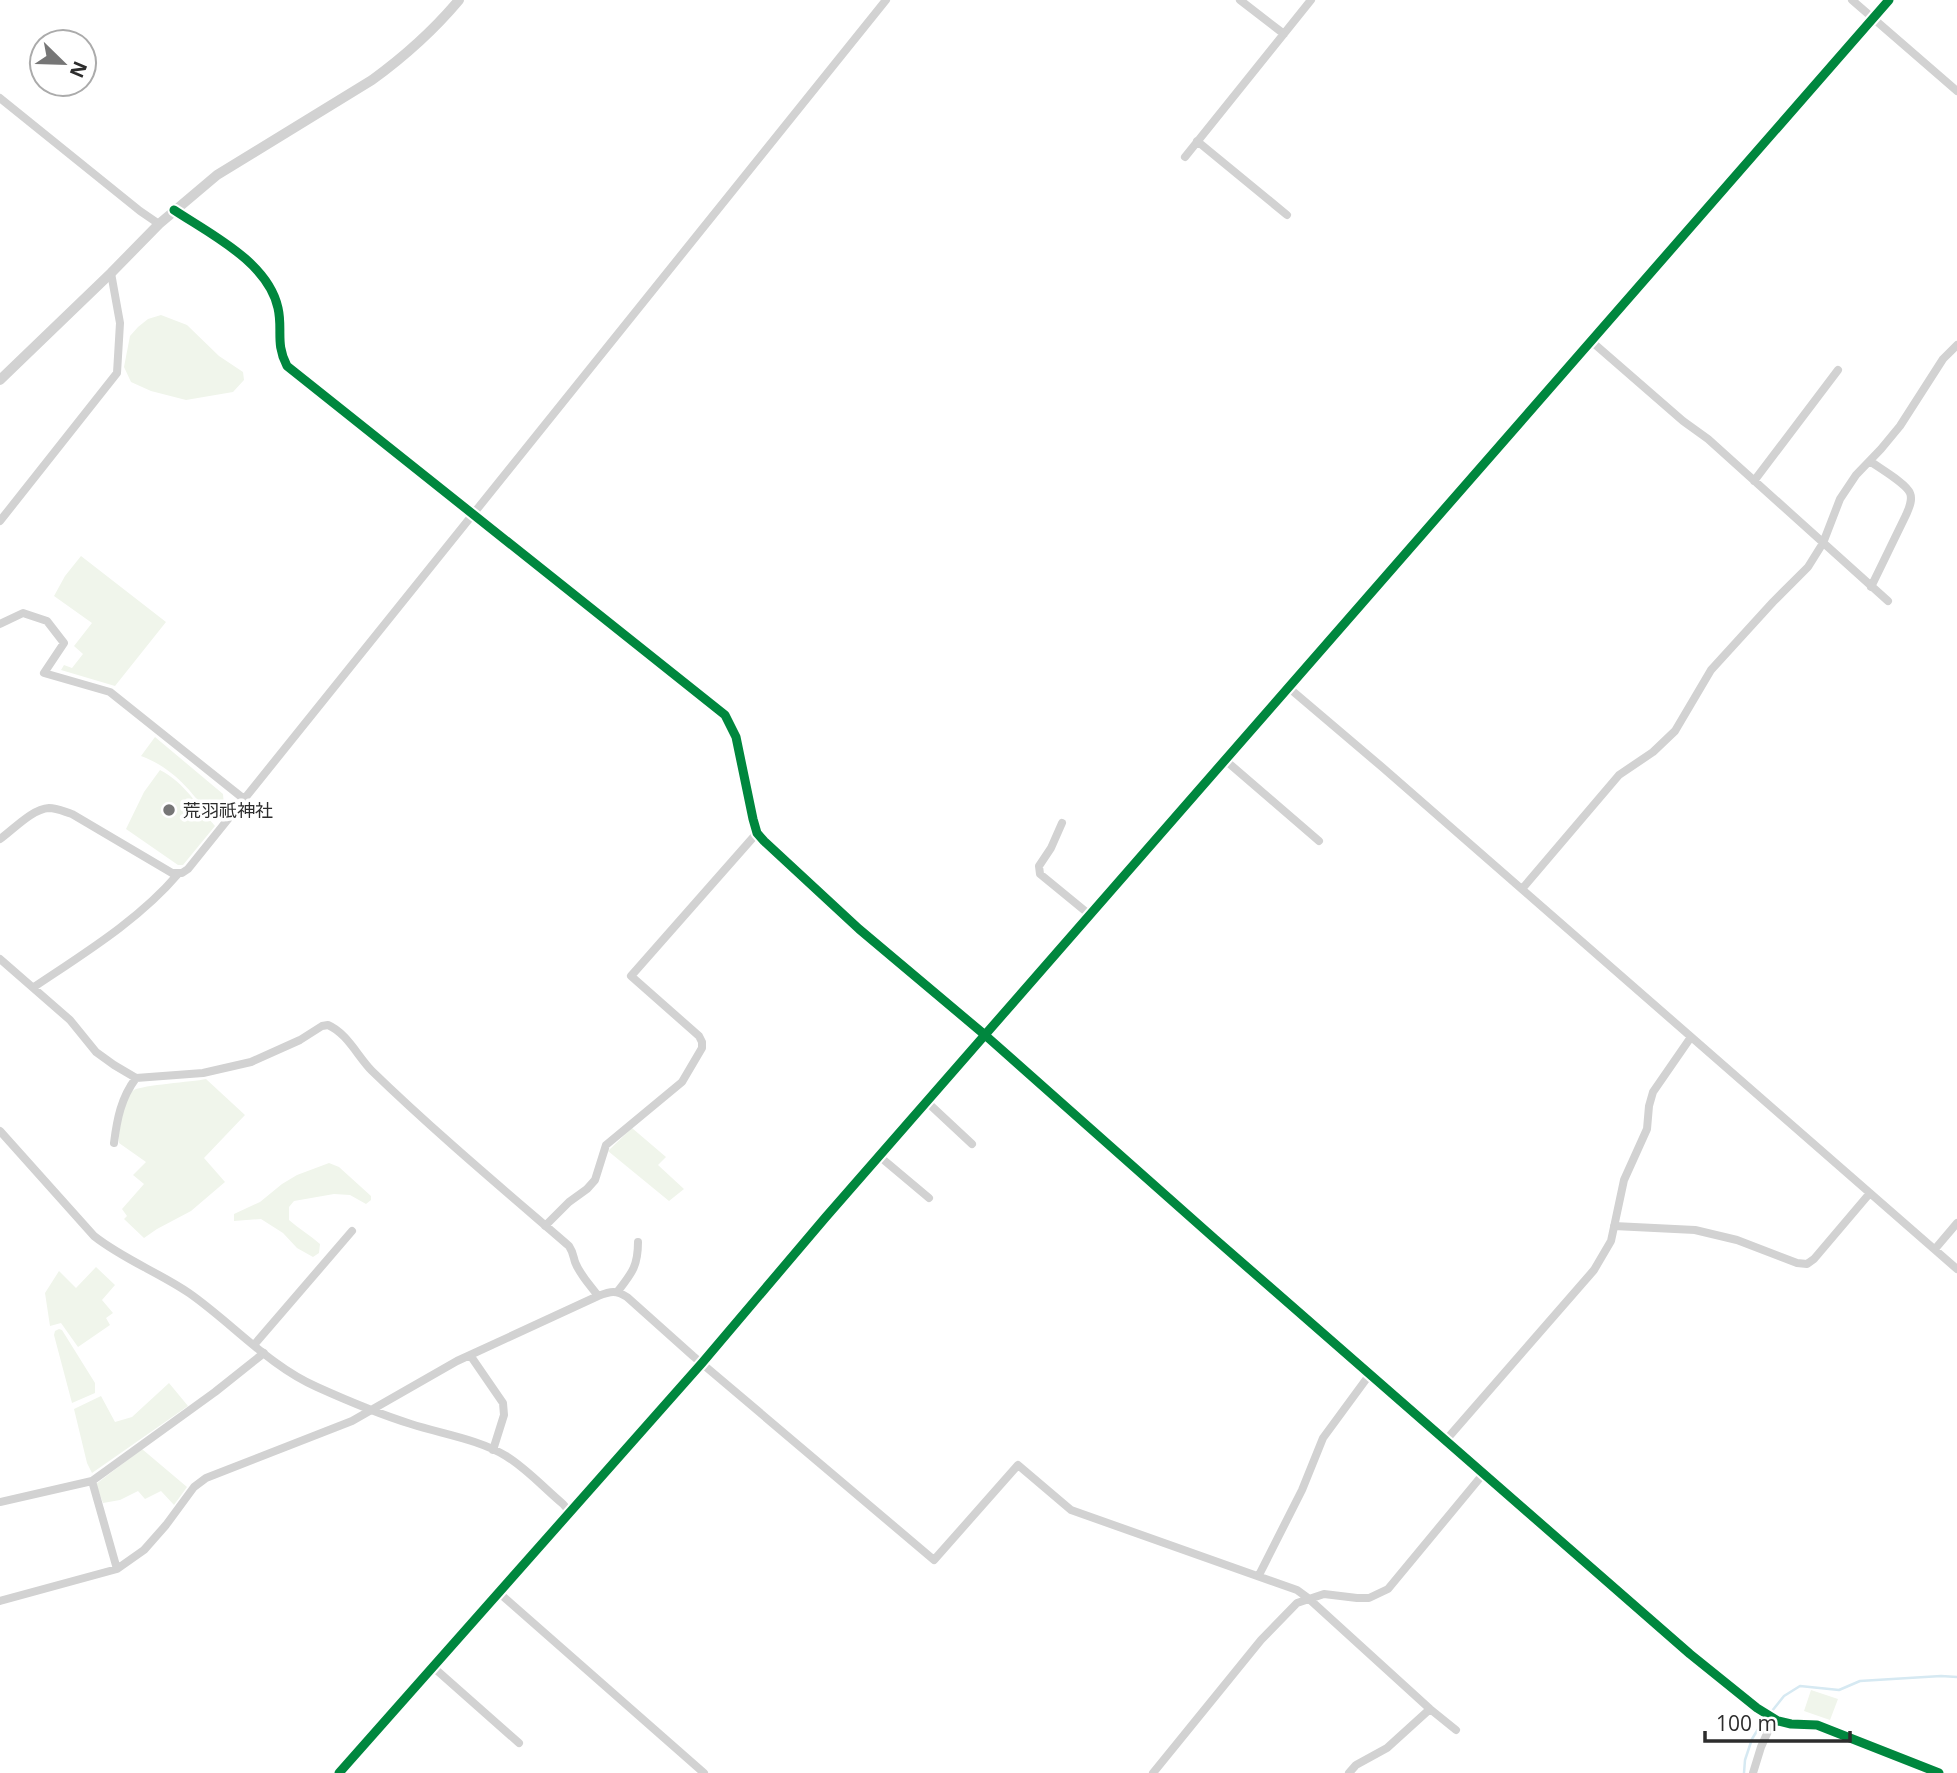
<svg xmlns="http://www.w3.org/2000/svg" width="1957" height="1773" font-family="'Open Sans','Noto Sans JP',sans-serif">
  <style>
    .green { fill: #f0f5eb }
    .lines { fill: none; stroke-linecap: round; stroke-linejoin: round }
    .stream { stroke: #d6e9f2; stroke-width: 2.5 }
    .minor { stroke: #d2d2d2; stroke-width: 8 }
    .tertiary { stroke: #d2d2d2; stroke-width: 10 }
    .cycleway-casing { stroke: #fff; stroke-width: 13 }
    .cycleway { stroke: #00873e; stroke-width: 9 }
    .poi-dot { fill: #767676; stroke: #fff; stroke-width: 2.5 }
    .labels { text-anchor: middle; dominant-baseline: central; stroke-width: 7; stroke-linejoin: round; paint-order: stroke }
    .poi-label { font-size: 18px; fill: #2d2d2d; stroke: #fff; text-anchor: start }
  </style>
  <rect width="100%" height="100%" fill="#fff"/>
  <path class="green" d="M 161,315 L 187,325 L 219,356 L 243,372 L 244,380 L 233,392 L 186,400 L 151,391 L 131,382 L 124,367 L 130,336 L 138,327 L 148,319 Z
    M 81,556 L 166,622 L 115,686 L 61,670 L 64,665 L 72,668 L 83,654 L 74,646 L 92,623 L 54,596 L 65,576 Z
    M 155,737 L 223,794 C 224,804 225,814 216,820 L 212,819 C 191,791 175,769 141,756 Z
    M 160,770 C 185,783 197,805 215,826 L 183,865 L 178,865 L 126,829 L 144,792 Z
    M 206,1079 L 245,1115 L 204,1158 L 225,1182 L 191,1211 L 157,1229 L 144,1238 L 124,1219 L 127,1216 L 122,1209 L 144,1184 L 133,1175 L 146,1162 L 119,1143 C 118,1131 123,1097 134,1090 C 143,1085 192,1082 206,1079 Z
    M 632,1128 L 666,1157 L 658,1165 L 684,1189 L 669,1201 L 608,1151 Z
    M 329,1163 L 339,1167 L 371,1196 L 371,1200 L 366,1204 L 350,1195 L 334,1194 L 294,1201 L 289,1207 L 289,1220 C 299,1229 310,1235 320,1244 L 319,1253 L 313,1257 L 297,1248 L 283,1233 L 261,1219 L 234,1221 L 234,1214 L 260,1202 L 282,1184 L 297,1175 Z
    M 96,1267 L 115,1285 L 102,1300 L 113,1313 L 106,1318 L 110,1325 L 78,1347 L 61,1323 L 50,1326 L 45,1293 L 59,1271 L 76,1288 Z
    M 59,1329 L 62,1330 L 95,1383 L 95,1393 L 72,1403 L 54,1335 L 55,1331 Z
    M 169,1383 L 188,1406 L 92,1473 L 87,1463 L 74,1409 L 101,1396 L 115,1422 L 132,1417 Z
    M 142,1449 L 187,1487 L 174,1505 L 161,1491 L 145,1499 L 138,1491 L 120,1500 L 103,1503 L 96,1484 Z
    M 1811,1690 L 1838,1699 L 1830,1720 L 1804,1711 Z"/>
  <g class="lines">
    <path class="stream" d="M 1744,1773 L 1745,1760 L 1752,1739 L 1760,1726 L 1784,1696 L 1800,1686 L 1839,1690 L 1860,1681 L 1941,1676 L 1957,1677"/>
    <path class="minor" d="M 1240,0 L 1284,34
      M 1852,0 L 1957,91
      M 0,98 L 140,211 L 159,224
      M 1197,141 L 1287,215
      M 1185,157 L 1311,0
      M 174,210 C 210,234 268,262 278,308 C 283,330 275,343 287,366 L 725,715 L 736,737 L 753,819 L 757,833 L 764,841 L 859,929 L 985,1035 L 1215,1239 L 1690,1654 L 1757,1708 L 1778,1721 L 1791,1724 L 1817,1725 L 1939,1773
      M 1591,341 L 1683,421 L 1708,439 L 1888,601
      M 1870,461 C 1879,468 1906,483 1910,493 C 1913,500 1909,508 1906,515 L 1871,587
      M 1754,481 L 1838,370
      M 0,521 L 117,373 L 120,323 L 111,273
      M 0,624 L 23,613 L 47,621 L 64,643 L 44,673 L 110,692 L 244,799
      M 1289,688 L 1382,767 L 1957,1269
      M 1225,760 L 1319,841
      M 1062,823 L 1051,848 L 1039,866 L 1040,874 L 1090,915
      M 0,839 C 14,829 32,809 49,808 C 57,808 65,812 72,814 L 172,873 L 182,873 L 188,869 L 886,0
      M 1522,889 L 1619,775 L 1653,752 L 1675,731 L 1711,670 L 1773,602 L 1808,567 L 1823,543 L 1840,499 L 1856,475 L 1881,449 L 1900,426 L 1943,359 L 1957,345
      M 0,959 L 70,1020 L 96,1052 L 114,1065 L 136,1078
      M 34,987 C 83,954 139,920 178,874
      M 927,1102 L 972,1144
      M 0,1131 L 94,1236 C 123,1259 158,1272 189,1293 C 232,1323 269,1366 317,1387 C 348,1401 379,1414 411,1424 C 442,1434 478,1439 506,1456 C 527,1469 545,1489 563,1504 L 569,1511
      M 114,1143 C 117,1119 121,1098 136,1078 L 203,1073 L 251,1062 L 300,1040 L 322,1026 L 328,1025 C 347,1033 358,1057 372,1071 C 435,1132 503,1189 569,1246 C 573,1252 573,1255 575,1262 C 580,1275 590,1285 598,1296
      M 879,1156 L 929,1198
      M 545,1226 L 569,1202 L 587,1189 L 595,1180 L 606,1145 L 682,1082 L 702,1048 L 702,1042 L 699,1036 L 631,976 L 757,833
      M 1614,1226 L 1695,1230 L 1737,1240 L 1797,1263 L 1807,1264 L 1814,1259 L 1870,1193
      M 1935,1249 L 1957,1223
      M 618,1291 C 632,1273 638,1266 638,1242
      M 254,1345 L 352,1231
      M 470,1355 L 503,1403 L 504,1415 L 493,1450
      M 1446,1440 L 1594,1270 L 1611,1241 L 1624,1180 L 1647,1129 L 1649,1106 L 1653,1092 L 1691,1037
      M 0,1502 L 92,1481
      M 117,1569 L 92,1481 L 215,1392 L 264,1353
      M 1259,1575 L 1302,1490 L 1323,1438 L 1370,1374
      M 498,1592 L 704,1773
      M 0,1601 L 117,1569 L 144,1550 L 166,1525 L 194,1487 L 206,1478 L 352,1421 L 457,1361 L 598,1296 C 611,1291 616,1290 627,1297 L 693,1356 L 934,1560 L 1018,1465 L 1071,1510 L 1297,1590 L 1308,1598 L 1430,1709 L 1456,1730
      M 433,1667 L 519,1743
      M 339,1773 L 702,1363 L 825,1218 L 1889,0
      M 1153,1773 L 1261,1640 L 1297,1603 L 1324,1594 L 1357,1598 L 1369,1598 L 1388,1589 L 1484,1473
      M 1349,1773 L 1356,1765 L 1387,1748 L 1430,1709
      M 1753,1773 L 1761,1747 L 1774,1718"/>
    <path class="tertiary" d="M 0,380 L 111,273 L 159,224 L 217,175 L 372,80 C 405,56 433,31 459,0"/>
    <g class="cycleway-casing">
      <path id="cycleway" d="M 174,210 C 210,234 268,262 278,308 C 283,330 275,343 287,366 L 725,715 L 736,737 L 753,819 L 757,833 L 764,841 L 859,929 L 985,1035 L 1215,1239 L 1690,1654 L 1757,1708 L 1778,1721 L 1791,1724 L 1817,1725 L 1939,1773
        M 339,1773 L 702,1363 L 825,1218 L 1889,0"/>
    </g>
    <use href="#cycleway" class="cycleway"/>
  </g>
  <circle class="poi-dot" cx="169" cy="810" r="7"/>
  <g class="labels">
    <g class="poi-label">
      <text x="183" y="810">荒羽祇神社</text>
    </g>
  </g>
  <g transform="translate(63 63) rotate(113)"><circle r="33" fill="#ffffff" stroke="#ababab" stroke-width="2"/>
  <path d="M0-5L12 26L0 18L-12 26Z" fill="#767676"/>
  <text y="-10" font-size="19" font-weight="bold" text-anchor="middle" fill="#2d2d2d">N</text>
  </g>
  <path d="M1705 1731v10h145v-10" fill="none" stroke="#2d2d2d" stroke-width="3.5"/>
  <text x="1716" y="1731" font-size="21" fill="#2d2d2d" stroke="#ffffff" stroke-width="5" paint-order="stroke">100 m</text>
</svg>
